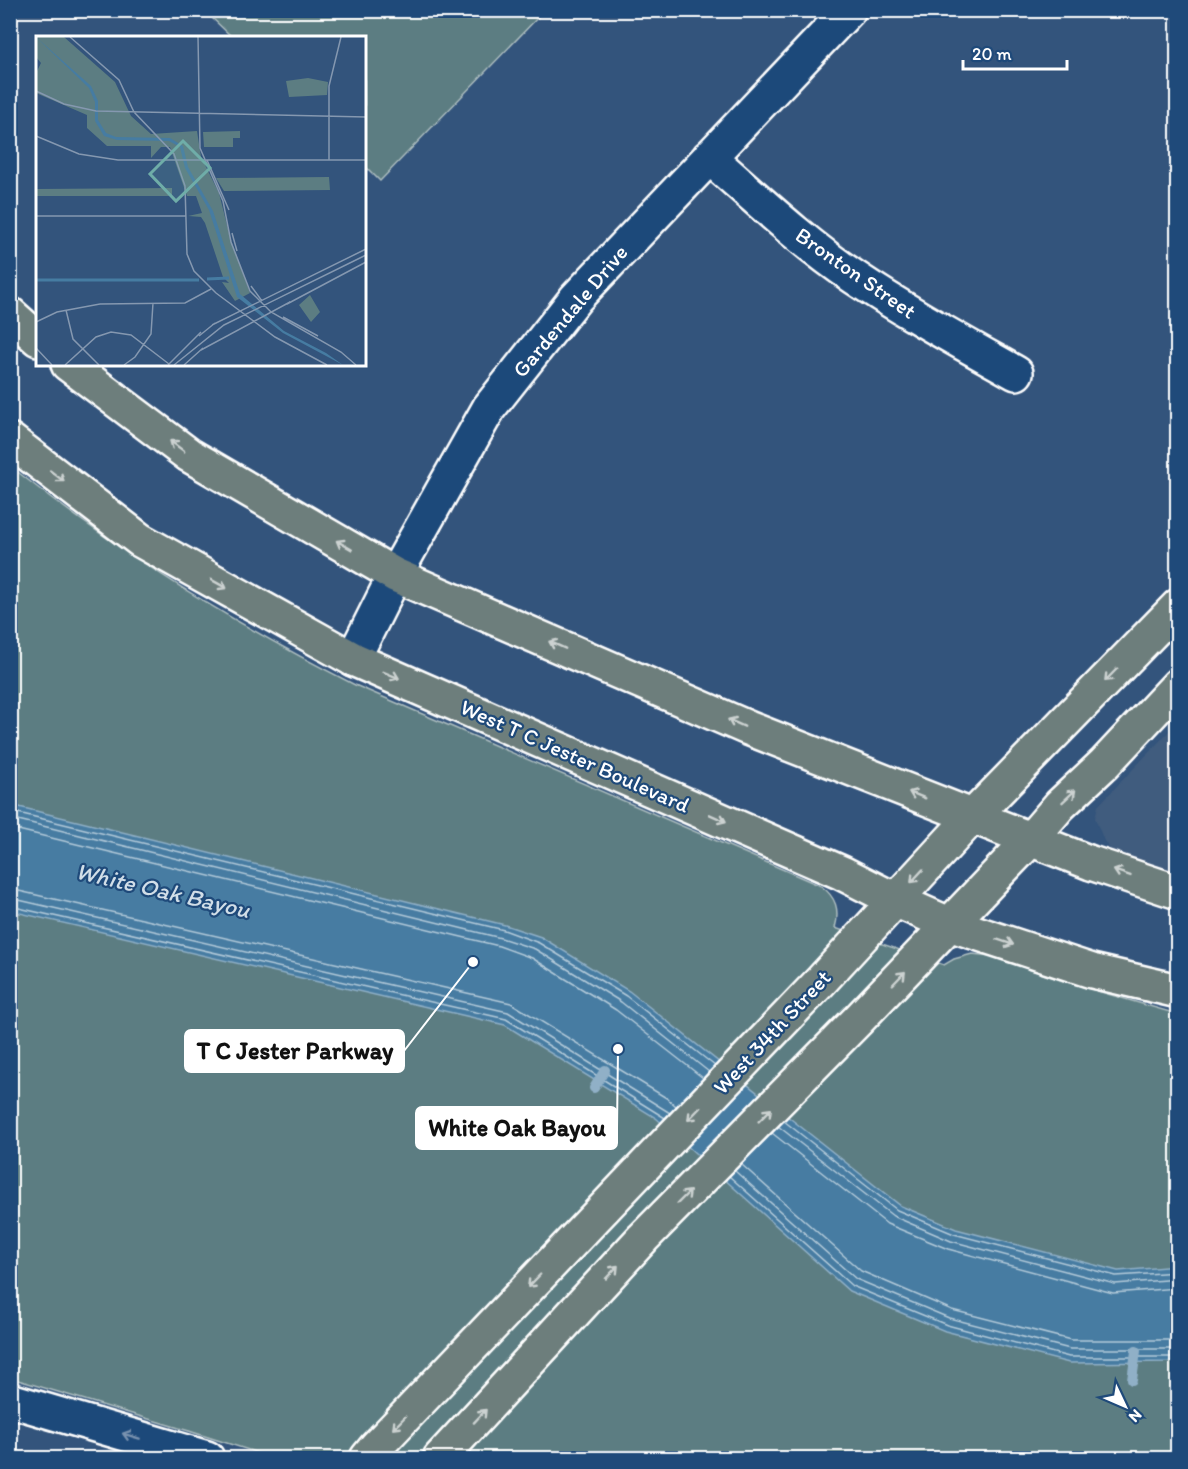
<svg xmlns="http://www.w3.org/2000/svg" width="1188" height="1469" font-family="Itim,sans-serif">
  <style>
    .built { fill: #415c7e }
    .green { fill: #5c7d82; stroke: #aebec0; stroke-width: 1.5 }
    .water { fill: #467ca2; stroke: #90b0c7; stroke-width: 1.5 }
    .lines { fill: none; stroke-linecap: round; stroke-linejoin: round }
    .shore { stroke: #b5cbda; stroke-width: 1.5 }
    .stream { stroke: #90b0c7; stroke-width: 10 }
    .minor-casing { stroke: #fff; stroke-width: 38 }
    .major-casing { stroke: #fff; stroke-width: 38 }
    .minor { stroke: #1f4a7a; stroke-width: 33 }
    .major { stroke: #6d7e7c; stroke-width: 33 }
    .oneway { stroke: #ccd2d1 }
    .oneway2 { stroke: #7992af }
    .labels { text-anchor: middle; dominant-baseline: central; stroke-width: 4.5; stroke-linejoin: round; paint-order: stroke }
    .street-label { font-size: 22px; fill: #fff; stroke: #1f4a7a }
    .water-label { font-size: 24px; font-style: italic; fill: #d1dee8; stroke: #1f4a7a }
    .inset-river { fill: none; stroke: #467ca2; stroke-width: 3 }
    .inset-road { fill: none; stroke: #8598b0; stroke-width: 1.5 }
    .view { fill: #6fada8; fill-opacity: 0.15; stroke: #6fada8; stroke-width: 3 }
    .inset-edge { fill: none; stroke: #fff; stroke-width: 3 }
    .leader { fill: none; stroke: #fff; stroke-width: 2 }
    .callout-dot { fill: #fff; stroke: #1f4a7a; stroke-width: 2 }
    .callout { fill: #fff; stroke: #fff; stroke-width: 2 }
    .callout-label { font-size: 24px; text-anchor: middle; font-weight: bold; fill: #111 }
  </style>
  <rect width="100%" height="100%" fill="#33547c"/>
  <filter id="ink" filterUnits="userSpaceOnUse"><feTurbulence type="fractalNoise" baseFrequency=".0167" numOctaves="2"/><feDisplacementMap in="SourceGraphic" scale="12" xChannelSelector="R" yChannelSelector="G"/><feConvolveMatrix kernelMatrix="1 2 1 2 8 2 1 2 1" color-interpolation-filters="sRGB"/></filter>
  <g filter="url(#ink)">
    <path class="built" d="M 1177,723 L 1177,872 L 1113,853 L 1104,841 L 1095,818 L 1098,806 Z"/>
    <path class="green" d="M 215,10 L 544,10 L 544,11 L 380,181 L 365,166 L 364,38 L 232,37 L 210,16 Z
      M 10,466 C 118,552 232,623 355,685 L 821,886 C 836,897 840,910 835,928 L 944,965 L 954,959 L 972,954 L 992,956 L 1063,981 L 1177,1014 L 1177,1458 L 274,1458 L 189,1431 L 11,1378 Z"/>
    <path class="water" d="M 11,805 L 505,925 L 541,937 L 629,991 L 901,1206 L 956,1229 L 1118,1271 L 1177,1266 L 1177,1362 L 1069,1363 L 945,1331 L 849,1291 L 656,1118 L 505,1025 L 11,911 Z"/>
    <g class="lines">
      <path class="shore" d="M 10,811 L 504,930 L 539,943 L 626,996 L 715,1066
        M 10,818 L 501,938 L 535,949 L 621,1002 L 709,1072
        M 10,828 L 499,946 L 532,958 L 616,1010 L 703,1078
        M 10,889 L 511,1003 L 668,1099 L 676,1106
        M 10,898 L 508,1012 L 670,1113
        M 10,906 L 506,1019 L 665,1118
        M 784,1121 L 897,1210 L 954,1234 L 1116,1276 L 1178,1272
        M 778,1126 L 893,1216 L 951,1241 L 1115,1284 L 1178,1279
        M 772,1133 L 887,1224 L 948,1249 L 1113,1293 L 1178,1288
        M 741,1164 L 861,1271 L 952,1310 L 1071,1340 L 1178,1340
        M 735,1171 L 856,1279 L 949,1318 L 1070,1349 L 1178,1349
        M 729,1176 L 852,1286 L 947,1325 L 1069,1357 L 1178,1357"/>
      <path class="stream" d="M 594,1088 L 605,1070
        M 1132,1380 L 1136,1351"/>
      <g class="minor-casing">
        <path id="minor" d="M 709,157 C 756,198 802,242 854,277 C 906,312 961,342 1016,373
          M 353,659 L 395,575 L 489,408 L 576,298 L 849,10
          M 10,1400 L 207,1458"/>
      </g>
      <g class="major-casing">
        <path id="major" d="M 10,314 L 38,339
          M 68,364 L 189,455 L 395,575 L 748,728 L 1091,863 L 1178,892
          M 10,440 L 140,540 L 353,659 L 842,873 L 895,900 L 949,924 L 1092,971 L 1178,991
          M 367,1458 L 376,1447 L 821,981 L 972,817 L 1178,606
          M 440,1458 L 643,1238 L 858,1020 L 1030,840 L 1060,805 L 1104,764 L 1178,685"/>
      </g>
      <use href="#minor" class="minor"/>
      <use href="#major" class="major"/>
    </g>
    <defs><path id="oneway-shaft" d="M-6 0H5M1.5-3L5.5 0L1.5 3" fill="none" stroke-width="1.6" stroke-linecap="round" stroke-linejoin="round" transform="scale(1.5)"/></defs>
    <g class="oneway">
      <use href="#oneway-shaft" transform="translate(177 446) rotate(-143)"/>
      <use href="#oneway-shaft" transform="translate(57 476) rotate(38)"/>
      <use href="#oneway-shaft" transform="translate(344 545) rotate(-150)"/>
      <use href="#oneway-shaft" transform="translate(219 584) rotate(29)"/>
      <use href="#oneway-shaft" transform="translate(557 645) rotate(-156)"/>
      <use href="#oneway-shaft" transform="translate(391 675) rotate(23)"/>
      <use href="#oneway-shaft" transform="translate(1111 675) rotate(134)"/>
      <use href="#oneway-shaft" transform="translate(736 723) rotate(-156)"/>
      <use href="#oneway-shaft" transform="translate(917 795) rotate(-158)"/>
      <use href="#oneway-shaft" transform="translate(1069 796) rotate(-43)"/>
      <use href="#oneway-shaft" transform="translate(718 818) rotate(24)"/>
      <use href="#oneway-shaft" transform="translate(1122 873) rotate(-161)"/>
      <use href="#oneway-shaft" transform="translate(917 876) rotate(133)"/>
      <use href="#oneway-shaft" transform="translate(1005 942) rotate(18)"/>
      <use href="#oneway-shaft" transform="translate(899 978) rotate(-46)"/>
      <use href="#oneway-shaft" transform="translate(694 1114) rotate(134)"/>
      <use href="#oneway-shaft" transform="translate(765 1115) rotate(-45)"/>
      <use href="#oneway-shaft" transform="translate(684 1197) rotate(-45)"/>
      <use href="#oneway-shaft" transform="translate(612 1272) rotate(-47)"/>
      <use href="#oneway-shaft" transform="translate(534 1281) rotate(134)"/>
      <use href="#oneway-shaft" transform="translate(480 1416) rotate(-47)"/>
      <use href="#oneway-shaft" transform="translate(399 1423) rotate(134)"/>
    </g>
    <use class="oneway2" href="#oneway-shaft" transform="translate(131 1436) rotate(-163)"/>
  </g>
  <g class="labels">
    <g class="street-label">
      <text transform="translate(856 273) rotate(35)">Bronton Street</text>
      <text transform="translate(570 311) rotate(-50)">Gardendale Drive</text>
      <text transform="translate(575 756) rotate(24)">West T C Jester Boulevard</text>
      <text transform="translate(772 1032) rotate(-47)">West 34th Street</text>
    </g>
    <g class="water-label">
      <text transform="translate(163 890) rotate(13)">White Oak Bayou</text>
    </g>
  </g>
  <g transform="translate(36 36)">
    <rect width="330" height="330" fill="#33547c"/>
    <path d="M 0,1 L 28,1 L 79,46 L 95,80 L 115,98 L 161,95 L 165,121 L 183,157 L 194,201 L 214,257 L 199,265 L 186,246 L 193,247 L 187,241 L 169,187 L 165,181 L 152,180 L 166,177 L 160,160 L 151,160 L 134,111 L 125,111 L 115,122 L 115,110 L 71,110 L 51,92 L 51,79 L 0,57 L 0,37 L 5,27 L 0,21 ZM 272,42 L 292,46 L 291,59 L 253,61 L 250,45 ZM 204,95 L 204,102 L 197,102 L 197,111 L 168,111 L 167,96 ZM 293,141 L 294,154 L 188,155 L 180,142 ZM 136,152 L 136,160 L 0,160 L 0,153 ZM 274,259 L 284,276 L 275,286 L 263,269 Z" fill="#5c7d82"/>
    <path d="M 0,1 L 55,50 L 62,65 L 62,84 L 70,97 L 80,101 L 134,102 L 147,110 L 152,131 L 177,175 L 204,258 L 248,295 L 290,317 L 307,329 L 247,297 L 201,261 L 173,174 L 149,132 L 144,111 L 133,105 L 81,104 L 68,100 L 59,85 L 59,66 L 53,52 Z" fill="#467ca2"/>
    <path class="inset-river" d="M 171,243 L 193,242M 0,244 L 163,244"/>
    <path class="inset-road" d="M 34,1 L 83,44 L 98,76 L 138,118 L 149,150 L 151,218 L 158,235 L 180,257 L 239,301 L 291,329M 162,1 L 164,112 L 187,165 L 195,206 L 214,255 L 235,276 L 305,316 L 320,329M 0,55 L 28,68 L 60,75 L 330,81M 0,100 L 43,118 L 82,124 L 330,124M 171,124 L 193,174M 293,124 L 293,50 L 305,1M 0,180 L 150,180M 196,197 L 201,215M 215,250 L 226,265M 251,268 L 330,226M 30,274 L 37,303 L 63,329M 247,281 L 282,300M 0,286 L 21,276 L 64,268 L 149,267 L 175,253M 176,289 L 330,213M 163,300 L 179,287M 0,312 L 16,329M 165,314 L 254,266M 29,329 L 60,301 L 75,296 L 95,299 L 133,328M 88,329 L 99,321 L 115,298 L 117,267M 132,329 L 165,296M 138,329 L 188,289 L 330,219M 148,329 L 167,312"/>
    <path class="view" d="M 147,105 L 174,132 L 140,165 L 114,138 Z"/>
    <rect width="330" height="330" class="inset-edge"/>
  </g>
  <path class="leader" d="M473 962L404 1051M618 1049L617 1128"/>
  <g class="callout-dot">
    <circle cx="473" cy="962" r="6"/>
    <circle cx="618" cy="1049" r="6"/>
  </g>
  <g class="callout">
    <rect x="185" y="1030" width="219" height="42" rx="6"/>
    <rect x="416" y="1107" width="201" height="42" rx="6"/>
  </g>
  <g class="callout-label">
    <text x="295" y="1059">T C Jester Parkway</text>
    <text x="517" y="1136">White Oak Bayou</text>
  </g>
  <rect width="1188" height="1469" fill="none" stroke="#1f4a7a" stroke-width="36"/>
  <rect x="18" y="18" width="1152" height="1433" fill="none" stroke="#fff" stroke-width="2" filter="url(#ink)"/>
  <g transform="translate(1125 1406) rotate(134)" stroke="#1f4a7a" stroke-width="4.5" paint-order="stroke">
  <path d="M0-4.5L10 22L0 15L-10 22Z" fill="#ffffff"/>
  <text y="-9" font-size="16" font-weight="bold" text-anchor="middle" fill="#ffffff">N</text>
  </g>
  <path d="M963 60v9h104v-9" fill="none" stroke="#ffffff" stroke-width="3"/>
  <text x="972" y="60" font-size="18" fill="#ffffff" stroke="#1f4a7a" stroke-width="4.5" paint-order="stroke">20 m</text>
</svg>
